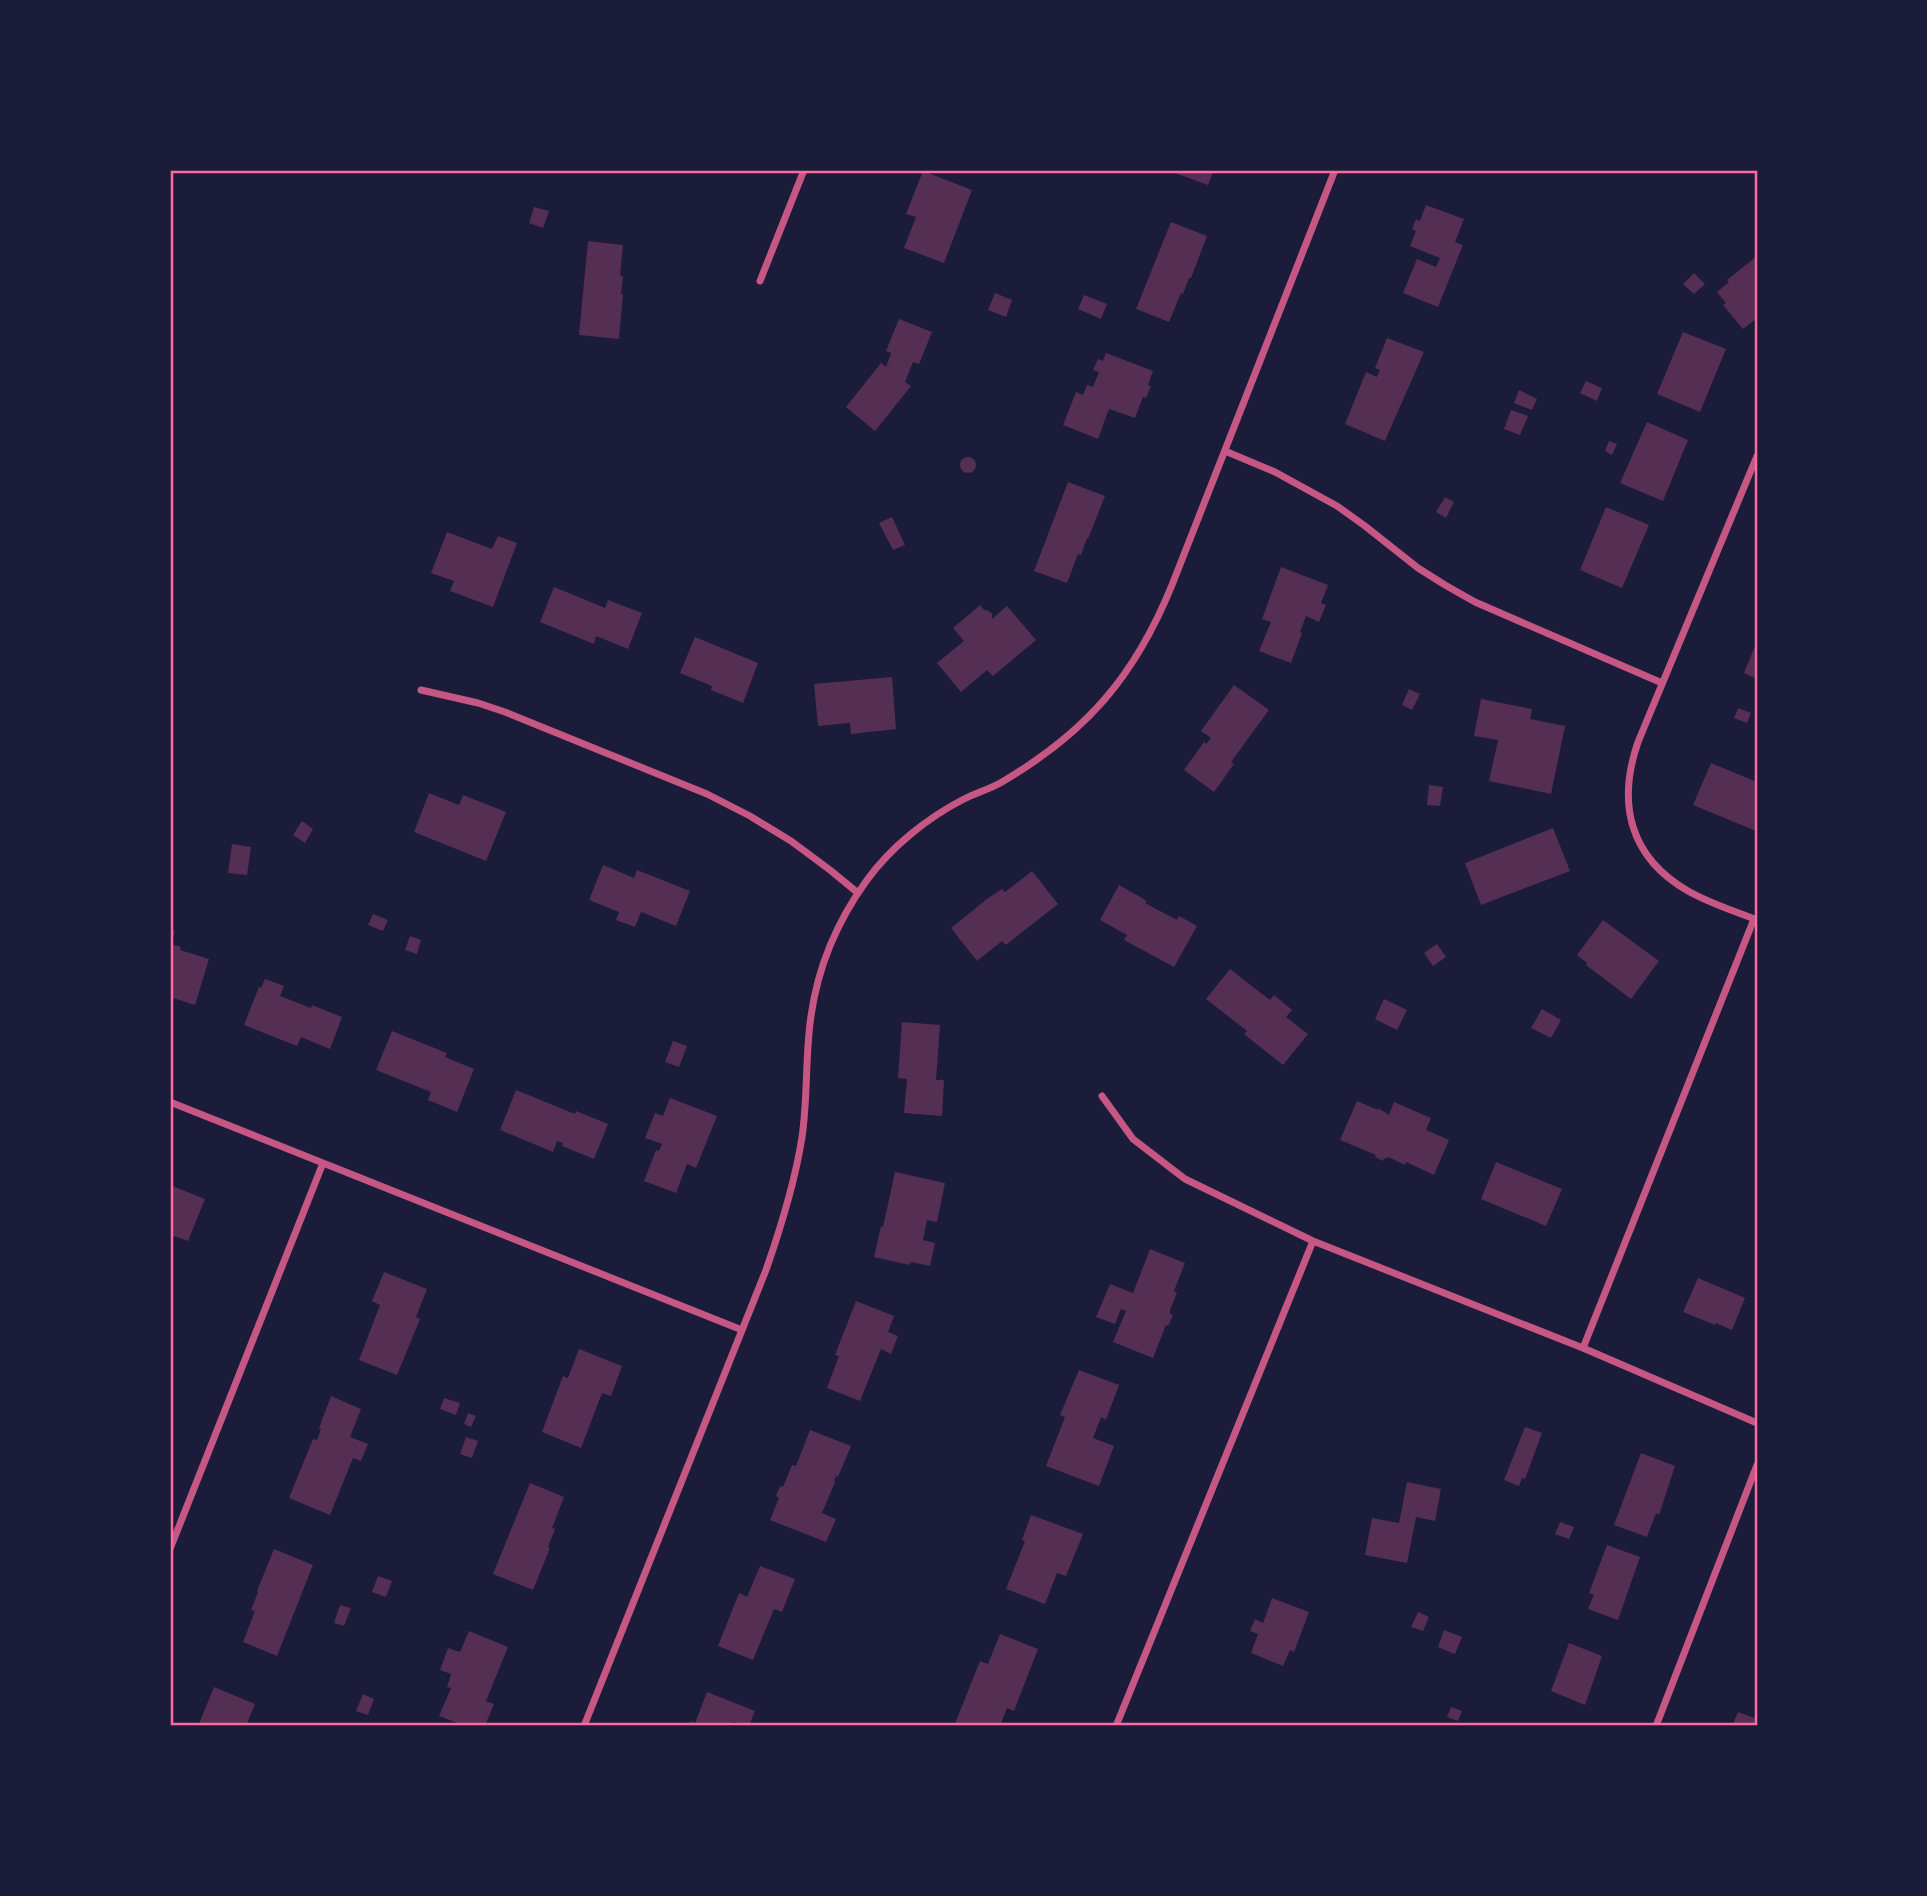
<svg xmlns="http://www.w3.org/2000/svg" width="1927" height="1896" font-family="Inter,sans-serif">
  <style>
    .building { fill: #542f53 }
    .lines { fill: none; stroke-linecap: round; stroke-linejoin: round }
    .minor { stroke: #c65784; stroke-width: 7 }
    .neatline { fill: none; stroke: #ff6b9d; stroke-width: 2.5 }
  </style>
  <rect width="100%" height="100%" fill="#1b1b3a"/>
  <path class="building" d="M 1176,170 L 1214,170 L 1208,185 L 1175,173 Z
    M 923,171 L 972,190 L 944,263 L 904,248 L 916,217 L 906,214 Z
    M 1426,205 L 1464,219 L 1455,242 L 1463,245 L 1438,307 L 1403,293 L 1417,259 L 1436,267 L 1440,258 L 1410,246 L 1416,231 L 1412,229 L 1413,227 L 1416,219 L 1420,221 Z
    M 534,207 L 549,211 L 543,228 L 529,223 Z
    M 1171,222 L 1207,236 L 1191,278 L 1189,278 L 1183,294 L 1181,293 L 1169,322 L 1136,309 Z
    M 588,241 L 623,245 L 620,276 L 623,276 L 621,294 L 623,294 L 619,339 L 579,335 Z
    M 1757,256 L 1757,318 L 1743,329 L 1723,305 L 1726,303 L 1717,292 L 1729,282 L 1727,280 Z
    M 1694,273 L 1705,284 L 1694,294 L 1683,284 Z
    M 995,293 L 1012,300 L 1006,317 L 988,310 Z
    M 1084,295 L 1107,304 L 1101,319 L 1078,309 Z
    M 899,319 L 932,332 L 919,364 L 913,362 L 905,382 L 911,386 L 875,431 L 846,407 L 881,363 L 886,367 L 891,353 L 886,351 Z
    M 1683,332 L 1726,349 L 1700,412 L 1657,394 Z
    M 1387,338 L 1424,352 L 1385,441 L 1345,424 L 1366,372 L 1377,377 L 1380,370 L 1375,368 Z
    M 1106,353 L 1153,371 L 1148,385 L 1151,386 L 1146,398 L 1143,397 L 1135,418 L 1109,409 L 1098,439 L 1063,425 L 1076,392 L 1083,395 L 1087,385 L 1093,387 L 1099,372 L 1093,370 L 1098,359 L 1103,361 Z
    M 1586,381 L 1602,388 L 1597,401 L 1580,393 Z
    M 1519,390 L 1537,399 L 1532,410 L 1514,403 Z
    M 1511,410 L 1528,416 L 1520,435 L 1504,429 Z
    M 1647,422 L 1688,440 L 1663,501 L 1620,483 Z
    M 1609,441 L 1617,444 L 1612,455 L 1605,451 Z
    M960 465a8 8 0 1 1 16 0a8 8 0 1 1-16 0Z
    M 1068,482 L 1105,496 L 1088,539 L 1087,538 L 1081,555 L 1078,554 L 1067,583 L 1034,571 Z
    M 1445,497 L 1454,502 L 1446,518 L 1436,512 Z
    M 1606,507 L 1649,525 L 1622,588 L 1580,570 Z
    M 892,517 L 905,545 L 893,550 L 879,523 Z
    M 447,532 L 492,549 L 498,536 L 517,543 L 493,607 L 450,591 L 454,581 L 431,573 Z
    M 1281,567 L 1328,585 L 1321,603 L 1326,605 L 1319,622 L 1306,616 L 1300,632 L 1302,633 L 1291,663 L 1259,651 L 1271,622 L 1262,619 Z
    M 554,587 L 605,608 L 608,600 L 642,613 L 628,649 L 596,636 L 594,644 L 540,622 Z
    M 980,605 L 984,610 L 989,611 L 992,614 L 992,619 L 1007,606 L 1036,640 L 993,676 L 987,670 L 961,692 L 937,663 L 964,641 L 953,628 Z
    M 695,637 L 758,663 L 743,703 L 711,690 L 712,686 L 680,673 Z
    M 1757,641 L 1757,679 L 1744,673 Z
    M 892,677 L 896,729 L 851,734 L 850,723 L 818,726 L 814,684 Z
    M 1234,685 L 1269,710 L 1231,762 L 1234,764 L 1214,792 L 1184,770 L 1204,742 L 1206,744 L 1211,738 L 1201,731 Z
    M 1409,689 L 1420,694 L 1412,710 L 1402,705 Z
    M 1481,699 L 1532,709 L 1530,719 L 1565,726 L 1551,794 L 1489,781 L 1498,740 L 1474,736 Z
    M 1738,708 L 1751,713 L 1747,723 L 1734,718 Z
    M 1711,763 L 1757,782 L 1757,827 L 1756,831 L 1693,805 Z
    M 1429,785 L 1443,787 L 1440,806 L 1427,805 Z
    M 429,793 L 459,805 L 463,795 L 506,812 L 486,861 L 414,832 Z
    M 302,821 L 313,829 L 305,843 L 293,835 Z
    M 1553,828 L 1570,871 L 1481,905 L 1465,863 Z
    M 232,844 L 251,847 L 247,875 L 228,873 Z
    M 603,865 L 634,878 L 637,870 L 690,891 L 676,926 L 641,912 L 635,927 L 616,920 L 619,912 L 589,900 Z
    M 1032,871 L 1058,904 L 1006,945 L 1002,941 L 977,961 L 951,928 L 987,899 L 1002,889 L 1005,892 Z
    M 1119,885 L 1147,901 L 1145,903 L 1177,920 L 1179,916 L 1197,926 L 1174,967 L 1124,940 L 1127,935 L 1100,920 Z
    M 373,914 L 388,920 L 383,931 L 368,925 Z
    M 1603,920 L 1659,961 L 1631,999 L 1586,965 L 1587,963 L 1577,955 Z
    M 170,929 L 175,931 L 171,944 L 181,947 L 180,950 L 209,959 L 195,1005 L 170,997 Z
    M 410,936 L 421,940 L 417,954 L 405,950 Z
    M 1437,944 L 1446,957 L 1433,966 L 1424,953 Z
    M 1230,969 L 1270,1000 L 1274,995 L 1292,1010 L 1286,1017 L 1308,1034 L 1283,1065 L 1244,1034 L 1247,1031 L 1206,999 Z
    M 265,979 L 284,986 L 280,996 L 311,1008 L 312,1005 L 342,1017 L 330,1049 L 301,1037 L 297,1046 L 244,1025 L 259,987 L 261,988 Z
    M 1384,999 L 1407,1010 L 1397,1030 L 1375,1019 Z
    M 1542,1009 L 1561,1020 L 1551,1038 L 1531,1028 Z
    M 902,1022 L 940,1025 L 936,1080 L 944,1080 L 942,1116 L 904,1113 L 907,1079 L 898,1078 Z
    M 392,1031 L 447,1053 L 445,1057 L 474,1069 L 457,1112 L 428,1100 L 431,1092 L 376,1070 Z
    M 673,1041 L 687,1046 L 679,1067 L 665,1062 Z
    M 516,1090 L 575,1114 L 576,1111 L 608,1124 L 594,1159 L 562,1146 L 563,1143 L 557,1141 L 553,1152 L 500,1130 Z
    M 670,1098 L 717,1116 L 696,1168 L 687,1164 L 676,1193 L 644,1181 L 656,1150 L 659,1151 L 662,1144 L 645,1138 L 655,1113 L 663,1116 Z
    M 1357,1101 L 1378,1110 L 1378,1108 L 1389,1115 L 1394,1102 L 1431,1118 L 1426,1130 L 1449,1140 L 1434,1175 L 1406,1162 L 1405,1165 L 1388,1157 L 1386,1159 L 1384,1158 L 1383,1161 L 1375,1157 L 1376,1155 L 1340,1140 Z
    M 1496,1162 L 1562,1189 L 1546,1226 L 1481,1199 Z
    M 895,1172 L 945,1183 L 937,1222 L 927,1220 L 923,1240 L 935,1243 L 930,1266 L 911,1262 L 910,1265 L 874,1257 L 881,1226 L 883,1227 Z
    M 170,1185 L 205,1199 L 188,1241 L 174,1236 L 170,1245 Z
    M 1150,1249 L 1185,1263 L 1174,1291 L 1177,1293 L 1170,1310 L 1170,1314 L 1173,1315 L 1168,1326 L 1166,1325 L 1153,1358 L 1113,1342 L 1126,1311 L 1121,1309 L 1115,1324 L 1096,1317 L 1110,1284 L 1133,1293 Z
    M 384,1272 L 427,1289 L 416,1317 L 420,1319 L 397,1375 L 359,1360 L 380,1305 L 372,1301 Z
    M 1698,1278 L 1745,1298 L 1732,1330 L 1716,1323 L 1715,1325 L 1683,1312 Z
    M 856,1301 L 894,1316 L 888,1332 L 898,1336 L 891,1354 L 881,1349 L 860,1401 L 827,1388 L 839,1356 L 835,1355 Z
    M 579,1349 L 622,1366 L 611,1396 L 602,1393 L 581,1448 L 542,1432 L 563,1376 L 568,1378 Z
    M 1079,1370 L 1119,1385 L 1106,1420 L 1101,1417 L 1093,1438 L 1114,1446 L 1099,1486 L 1046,1466 L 1065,1417 L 1060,1415 Z
    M 331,1396 L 361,1409 L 350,1437 L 368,1444 L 361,1461 L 353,1458 L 330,1515 L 289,1498 L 313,1439 L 317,1440 L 321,1429 L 319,1428 Z
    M 444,1398 L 460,1403 L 456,1415 L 440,1409 Z
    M 468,1413 L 476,1416 L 471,1427 L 464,1424 Z
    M 1525,1427 L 1542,1433 L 1525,1479 L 1522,1478 L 1519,1486 L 1504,1480 Z
    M 810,1430 L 851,1446 L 838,1477 L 836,1476 L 834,1481 L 835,1482 L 822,1513 L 836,1519 L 826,1542 L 770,1520 L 779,1498 L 776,1496 L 780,1486 L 783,1487 L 792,1465 L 796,1466 Z
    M 466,1437 L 478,1441 L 472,1458 L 460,1454 Z
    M 1641,1453 L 1675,1466 L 1659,1515 L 1656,1513 L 1647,1537 L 1614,1525 Z
    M 1407,1482 L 1441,1489 L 1435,1521 L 1416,1517 L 1407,1563 L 1365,1555 L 1372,1518 L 1399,1523 Z
    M 530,1483 L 564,1497 L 552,1528 L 555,1529 L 548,1547 L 550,1548 L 533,1590 L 493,1574 Z
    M 1031,1515 L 1083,1534 L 1066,1576 L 1057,1573 L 1045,1604 L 1006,1589 L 1025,1541 L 1022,1540 Z
    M 1560,1522 L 1574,1527 L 1569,1539 L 1555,1534 Z
    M 1607,1545 L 1640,1557 L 1618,1620 L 1588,1609 L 1594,1595 L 1589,1593 Z
    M 274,1549 L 313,1565 L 277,1656 L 243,1642 L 255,1611 L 251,1610 L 258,1592 L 257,1591 Z
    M 760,1566 L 795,1579 L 782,1612 L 774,1609 L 753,1660 L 718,1646 L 739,1593 L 747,1597 Z
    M 378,1576 L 392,1581 L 386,1597 L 372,1592 Z
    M 1272,1598 L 1309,1612 L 1294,1652 L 1290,1650 L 1283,1666 L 1251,1653 L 1258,1634 L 1250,1631 L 1255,1619 L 1263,1623 Z
    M 340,1605 L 351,1608 L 344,1626 L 334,1623 Z
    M 1418,1612 L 1429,1617 L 1423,1631 L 1411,1627 Z
    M 1444,1630 L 1462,1637 L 1455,1654 L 1438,1647 Z
    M 469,1631 L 508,1647 L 486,1701 L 494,1704 L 485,1726 L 465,1726 L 439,1716 L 451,1688 L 447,1687 L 451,1674 L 440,1670 L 448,1648 L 460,1652 Z
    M 1000,1634 L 1038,1649 L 1014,1711 L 1007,1708 L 1000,1726 L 954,1726 L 980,1661 L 988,1664 Z
    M 1569,1643 L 1602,1656 L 1585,1705 L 1551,1691 Z
    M 214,1687 L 255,1704 L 246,1726 L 198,1726 Z
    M 707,1692 L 755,1711 L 749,1726 L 734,1722 L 732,1726 L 689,1726 L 691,1721 L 695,1723 Z
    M 363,1694 L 374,1699 L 368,1715 L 356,1711 Z
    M 1451,1707 L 1462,1711 L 1458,1721 L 1447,1717 Z
    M 1738,1712 L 1757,1719 L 1757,1726 L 1732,1726 Z"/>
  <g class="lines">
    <path class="minor" d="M 760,281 L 804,170
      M 1225,451 L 1275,472 L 1337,506 L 1365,526 L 1418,568 L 1445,585 L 1475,602 L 1662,683
      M 1757,456 L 1638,742 C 1617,803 1629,857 1688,891 C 1709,903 1734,911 1757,920
      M 421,690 L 478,703 L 505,712 L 707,794 L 750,816 L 791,841 L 830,870 L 858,893
      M 1102,1096 L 1133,1139 L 1185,1179 L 1313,1241 L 1583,1348 L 1757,1423
      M 170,1102 L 742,1330
      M 1583,1348 L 1754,919
      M 170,1549 L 323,1163
      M 584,1726 L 766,1270 C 781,1227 795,1183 802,1137 C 808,1097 805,1056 811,1016 C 818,966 838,920 867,880 C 891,847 927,818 964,799 C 976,793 990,789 1002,782 C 1087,732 1135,676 1172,585 L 1335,170
      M 1116,1726 L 1313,1241
      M 1656,1726 L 1757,1465"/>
  </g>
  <rect width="1927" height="1896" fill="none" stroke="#1b1b3a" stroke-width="343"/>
  <rect x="172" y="172" width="1584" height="1552" class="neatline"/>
</svg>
